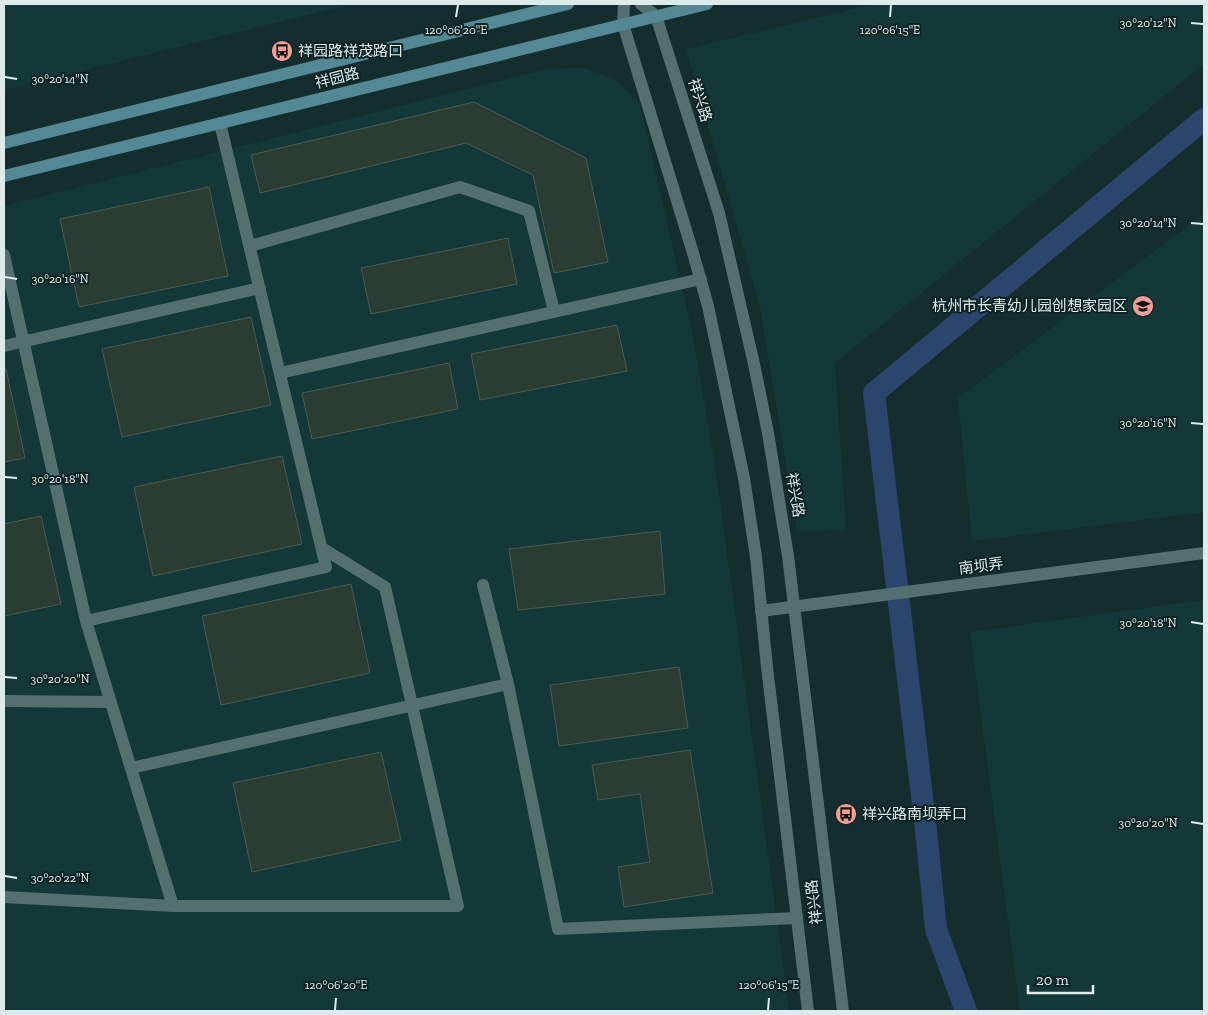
<svg xmlns="http://www.w3.org/2000/svg" width="1208" height="1015" font-family="'Zilla Slab','Noto Sans SC',serif">
  <style>
    .built { fill: #133837 }
    .lines { fill: none; stroke-linecap: round; stroke-linejoin: round }
    .canal { stroke: #2c456d; stroke-width: 22 }
    .building { fill: #2a3d32; stroke: #4a5e52 }
    .service { stroke: #54706e; stroke-width: 12 }
    .minor { stroke: #54706e; stroke-width: 12 }
    .tertiary { stroke: #54706e; stroke-width: 12 }
    .secondary { stroke: #528994; stroke-width: 12 }
    .ticks { fill: none; stroke: #ddeceb; stroke-width: 2 }
    .labels { text-anchor: middle; dominant-baseline: central; stroke-width: 4; stroke-linejoin: round; paint-order: stroke }
    .poi-label { font-size: 15px; fill: #ddeceb; stroke: #0a2423; text-anchor: start }
    .street-label { font-size: 15px; fill: #ddeceb; stroke: #0a2423 }
    .ticks-label { font-size: 12px; text-anchor: middle; fill: #ddeceb; stroke: #0a2423; stroke-width: 4; stroke-linejoin: round; paint-order: stroke }
  </style>
  <rect width="100%" height="100%" fill="#142e2d"/>
  <path class="built" d="M 4,4 L 352,4 L 4,90 Z
    M 875,4 L 1204,4 L 1204,64 L 835,363 L 846,530 L 797,531 L 760,307 L 686,49 Z
    M 585,68 L 615,79 L 639,103 L 649,143 L 693,336 L 715,465 L 789,1009 L 797,1011 L 4,1011 L 4,206 L 547,69 Z
    M 1204,214 L 1204,512 L 972,541 L 958,398 Z
    M 1204,600 L 1204,1011 L 1020,1011 L 970,632 Z"/>
  <g class="lines">
    <path class="canal" d="M 966,1011 L 936,929 L 926,830 L 874,393 L 1204,119"/>
  </g>
  <path class="building" d="M 474,102 L 586,158 L 608,262 L 554,273 L 533,175 L 466,143 L 260,193 L 251,155 Z
    M 209,187 L 228,276 L 79,307 L 60,219 Z
    M 508,238 L 517,284 L 371,314 L 361,268 Z
    M 251,317 L 271,405 L 122,437 L 102,349 Z
    M 617,325 L 627,371 L 480,400 L 471,354 Z
    M 449,363 L 458,409 L 312,439 L 302,393 Z
    M 6,369 L 25,458 L 4,462 L 4,370 Z
    M 282,456 L 302,544 L 153,576 L 134,487 Z
    M 41,516 L 61,604 L 4,616 L 4,524 Z
    M 660,531 L 665,594 L 518,610 L 509,549 Z
    M 351,584 L 370,673 L 221,705 L 202,616 Z
    M 679,667 L 688,728 L 559,746 L 550,685 Z
    M 690,750 L 713,893 L 624,907 L 618,867 L 650,862 L 640,794 L 598,800 L 592,765 Z
    M 381,752 L 401,840 L 252,872 L 233,783 Z"/>
  <g class="lines">
    <path class="service" d="M 250,246 L 460,187 L 529,211 L 554,311
      M 4,255 L 86,621 L 173,906
      M 4,346 L 260,288
      M 280,373 L 701,279
      M 483,585 L 508,684 L 558,929 L 797,918
      M 86,621 L 326,567 L 220,123
      M 4,701 L 111,702
      M 131,768 L 508,684
      M 4,897 L 173,906 L 458,906 L 385,587 L 322,548"/>
    <path class="minor" d="M 761,611 L 1204,553"/>
    <path class="tertiary" d="M 624,4 L 623,24 L 693,253 L 708,306 L 744,478 L 756,557 L 767,667 L 808,1011
      M 641,4 L 656,16 L 719,213 L 754,364 L 768,433 L 788,556 L 843,1011"/>
    <path class="secondary" d="M 4,143 L 568,4
      M 4,176 L 707,4"/>
  </g>
  <path class="ticks" d="M 456,17 L 458,5M 890,17 L 891,5M 1191,23 L 1203,24M 5,77 L 17,79M 1191,223 L 1203,224M 5,277 L 17,279M 1191,423 L 1203,424M 5,477 L 17,478M 1191,622 L 1203,624M 5,677 L 17,678M 1191,822 L 1203,824M 5,876 L 17,878M 335,1010 L 336,998M 768,1010 L 769,998"/>
  <defs>
    <g id="bus-disc" transform="scale(1.125)"><circle r="9.5" fill="#f59c93" stroke="#0a2423"/><path d="M-5-6H5V4H4V6H2V4H-2V6H-4V4H-5ZM-3.5-4V0h7V-4ZM-3.5 1.2v1.5H-2V1.2ZM2 1.2v1.5H3.5V1.2Z" fill="#111"/></g>
    <g id="school-disc" transform="scale(1.125)"><circle r="9.5" fill="#f59c93" stroke="#0a2423"/><path d="M0-5L7-2L0 1L-7-2ZM-4 1L0 2.5L4 1V4Q0 6-4 4Z" fill="#111"/></g>
  </defs>
  <g fill-rule="evenodd">
    <use href="#bus-disc" x="282" y="51"/>
    <use href="#school-disc" x="1143" y="306"/>
    <use href="#bus-disc" x="846" y="814"/>
  </g>
  <g class="labels">
    <g class="poi-label">
      <text x="298" y="51">祥园路祥茂路口</text>
      <text x="1127" y="306" text-anchor="end">杭州市长青幼儿园创想家园区</text>
      <text x="862" y="814">祥兴路南坝弄口</text>
    </g>
    <g class="street-label">
      <text transform="translate(337 78) rotate(-14)">祥园路</text>
      <text transform="translate(700 100) rotate(72)">祥兴路</text>
      <text transform="translate(795 495) rotate(80)">祥兴路</text>
      <text transform="translate(981 566) rotate(-7)">南坝弄</text>
      <text transform="translate(814 902) rotate(-97)">祥兴路</text>
    </g>
  </g>
  <g class="ticks-label">
    <text x="1148" y="27">30°20'12"N</text>
    <text x="456" y="34">120°06'20"E</text>
    <text x="890" y="34">120°06'15"E</text>
    <text x="60" y="83">30°20'14"N</text>
    <text x="1148" y="227">30°20'14"N</text>
    <text x="60" y="283">30°20'16"N</text>
    <text x="1148" y="427">30°20'16"N</text>
    <text x="60" y="483">30°20'18"N</text>
    <text x="1148" y="627">30°20'18"N</text>
    <text x="60" y="683">30°20'20"N</text>
    <text x="1148" y="827">30°20'20"N</text>
    <text x="60" y="882">30°20'22"N</text>
    <text x="336" y="989">120°06'20"E</text>
    <text x="769" y="989">120°06'15"E</text>
  </g>
  <rect width="1208" height="1015" fill="none" stroke="#ddeceb" stroke-width="10"/>
  <path d="M1028 985v8h65v-8" fill="none" stroke="#ddeceb" stroke-width="2.5"/>
  <text x="1036" y="985" font-size="15" fill="#ddeceb" stroke="#0a2423" stroke-width="4" paint-order="stroke">20 m</text>
</svg>
